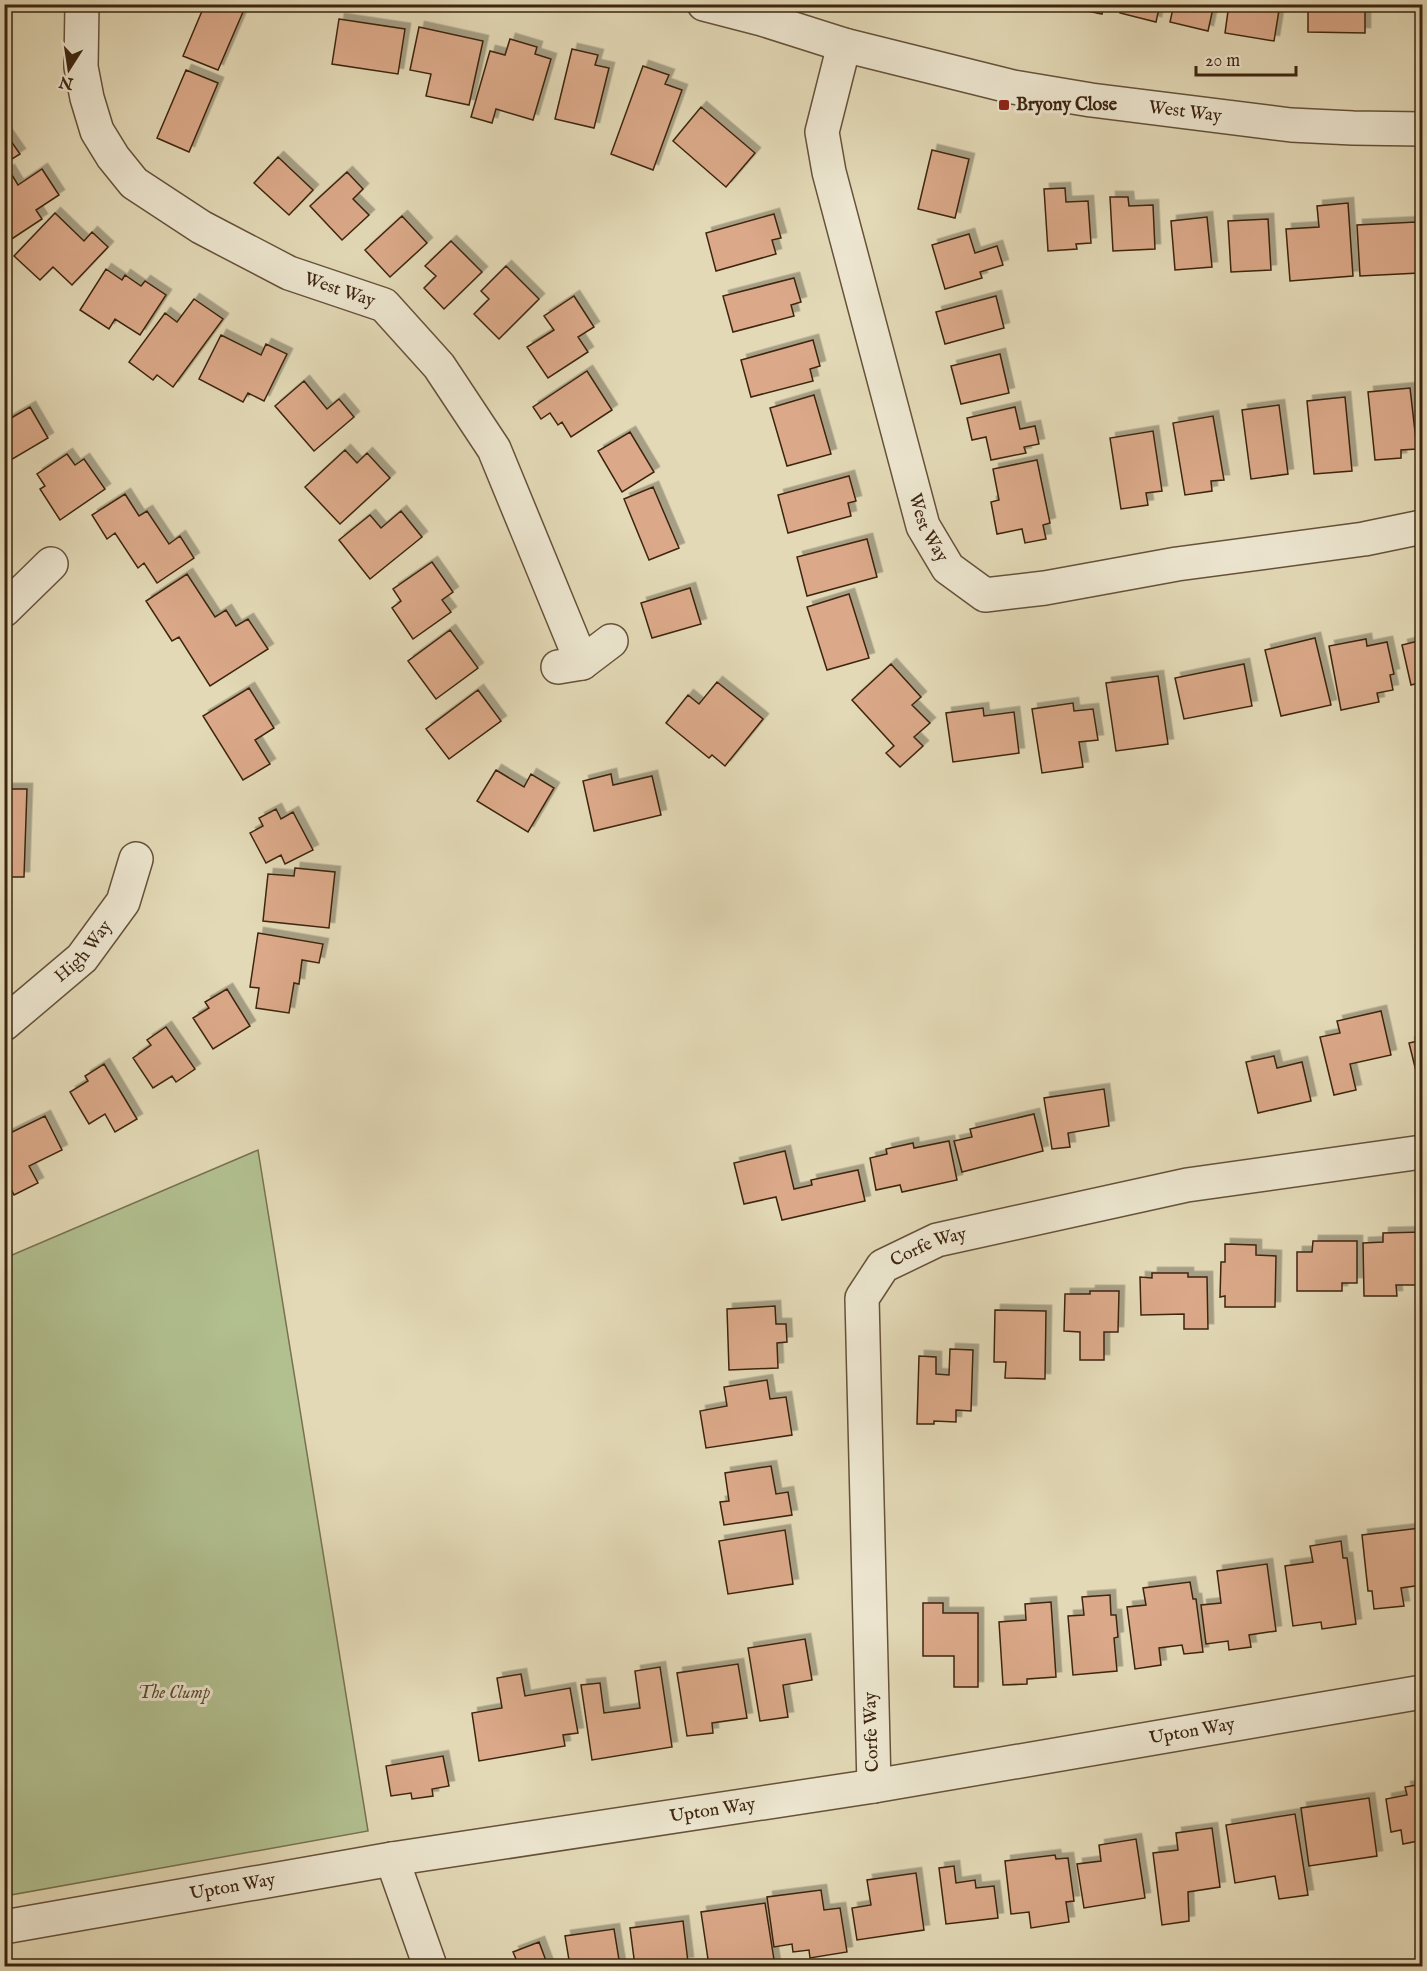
<svg xmlns="http://www.w3.org/2000/svg" width="1427" height="1971" font-family="'IM FELL English',serif">
  <style>
    .green { fill: #b2c090; stroke: #787250; stroke-width: 1.5 }
    .building { fill: #dba989; stroke: #3d250f; stroke-width: 1.5; filter: url(#shadow) }
    .lines { fill: none; stroke-linecap: round; stroke-linejoin: round }
    .minor-casing { stroke: #665239; stroke-width: 36 }
    .minor { stroke: #ede6d0; stroke-width: 33 }
    .poi-dot { fill: #8f2418; stroke: #ede6d0; stroke-width: 2 }
    .labels { text-anchor: middle; dominant-baseline: central; stroke-width: 6; stroke-linejoin: round; paint-order: stroke }
    .poi-label { font-size: 18px; font-weight: bold; fill: #3d250f; stroke: #ede6d0; text-anchor: start }
    .street-label { font-size: 18px; fill: #3d250f; stroke: #ede6d0 }
    .park-label { font-size: 18px; font-style: italic; fill: #5a4c2f; stroke: #ede6d0 }
  </style>
  <defs>
    <filter id="shadow"><feDropShadow dx="5.5" dy="-5.5" stdDeviation="0" flood-color="#0004"/></filter>
  </defs>
  <rect width="100%" height="100%" fill="#e3d9b6"/>
  <filter id="stains"><feTurbulence type="fractalNoise" baseFrequency=".00333" numOctaves="4"/><feColorMatrix values="0 0 0 0 .2 0 0 0 0 .09 0 0 0 0 .02 0 0 0 .5 -.17"/></filter>
  <radialGradient id="worn" r=".72"><stop offset=".6" stop-color="#630" stop-opacity="0"/><stop offset="1" stop-color="#630" stop-opacity=".3"/></radialGradient>
  <path class="green" d="M 258,1150 L 368,1831 L 5,1896 L 5,1258 Z"/>
  <path class="building" d="M 205,4 L 225,4 L 243,12 L 218,70 L 183,56 Z
    M 1074,4 L 1104,4 L 1102,14 L 1073,8 Z
    M 1122,4 L 1160,4 L 1156,22 L 1120,13 Z
    M 1174,4 L 1214,4 L 1208,31 L 1170,22 Z
    M 1229,4 L 1280,4 L 1274,41 L 1225,33 Z
    M 1308,4 L 1365,4 L 1365,33 L 1308,32 Z
    M 339,19 L 405,29 L 398,74 L 332,64 Z
    M 419,27 L 483,41 L 469,105 L 426,96 L 431,74 L 410,70 Z
    M 510,39 L 537,47 L 535,54 L 551,59 L 533,120 L 496,109 L 492,123 L 471,117 L 490,51 L 505,55 Z
    M 572,49 L 598,55 L 595,65 L 609,68 L 594,128 L 555,119 Z
    M 643,66 L 669,75 L 665,84 L 682,90 L 653,170 L 611,154 Z
    M 186,70 L 218,83 L 189,152 L 157,138 Z
    M 701,107 L 755,153 L 726,187 L 673,141 Z
    M 4,131 L 20,154 L 4,164 Z
    M 932,150 L 969,159 L 955,218 L 918,209 Z
    M 278,157 L 313,190 L 289,215 L 254,183 Z
    M 42,169 L 59,195 L 36,210 L 42,219 L 4,244 L 4,173 L 9,170 L 18,185 Z
    M 347,172 L 363,189 L 353,199 L 369,215 L 342,240 L 310,206 Z
    M 1065,188 L 1066,202 L 1088,201 L 1091,243 L 1076,244 L 1077,249 L 1048,251 L 1044,189 Z
    M 1110,197 L 1128,197 L 1129,206 L 1153,205 L 1155,249 L 1113,251 Z
    M 1348,203 L 1353,276 L 1290,281 L 1286,229 L 1319,227 L 1317,206 Z
    M 55,213 L 84,241 L 92,232 L 108,247 L 72,285 L 53,267 L 40,280 L 14,256 Z
    M 774,214 L 781,238 L 772,240 L 776,254 L 716,271 L 706,233 Z
    M 402,216 L 427,243 L 390,277 L 365,250 Z
    M 1207,217 L 1212,267 L 1175,270 L 1171,221 Z
    M 1268,219 L 1271,270 L 1231,272 L 1228,221 Z
    M 1416,222 L 1419,273 L 1360,276 L 1357,225 Z
    M 969,234 L 975,253 L 997,246 L 1003,265 L 980,272 L 982,278 L 945,289 L 932,245 Z
    M 451,241 L 482,272 L 444,309 L 424,288 L 436,276 L 425,266 Z
    M 506,266 L 539,299 L 499,339 L 474,314 L 489,299 L 481,291 Z
    M 106,269 L 122,280 L 125,275 L 141,286 L 145,281 L 166,295 L 140,335 L 115,319 L 109,329 L 80,310 Z
    M 794,278 L 801,302 L 791,305 L 794,316 L 733,332 L 723,296 Z
    M 574,296 L 594,327 L 578,337 L 588,352 L 548,378 L 527,347 L 554,330 L 544,316 Z
    M 996,296 L 1004,328 L 945,344 L 936,312 Z
    M 194,299 L 223,319 L 173,387 L 157,375 L 153,380 L 129,362 L 165,313 L 177,322 Z
    M 221,335 L 261,355 L 266,344 L 287,354 L 264,401 L 248,393 L 243,402 L 199,379 Z
    M 813,340 L 820,366 L 810,369 L 813,381 L 751,397 L 741,360 Z
    M 1000,354 L 1009,393 L 961,404 L 951,366 Z
    M 587,371 L 612,410 L 571,437 L 562,422 L 558,425 L 550,413 L 541,419 L 533,407 Z
    M 304,381 L 327,409 L 339,399 L 354,417 L 314,451 L 275,406 Z
    M 1410,388 L 1417,449 L 1401,450 L 1401,458 L 1375,460 L 1368,392 Z
    M 814,395 L 831,454 L 787,466 L 770,408 Z
    M 1345,397 L 1352,471 L 1314,474 L 1307,401 Z
    M 1279,405 L 1288,474 L 1251,479 L 1242,410 Z
    M 30,407 L 48,438 L 4,464 L 4,422 Z
    M 1015,407 L 1020,429 L 1035,426 L 1039,444 L 1024,447 L 1026,453 L 991,460 L 986,437 L 972,440 L 967,418 Z
    M 1213,416 L 1224,480 L 1211,481 L 1212,491 L 1185,495 L 1173,423 Z
    M 1153,431 L 1162,491 L 1146,493 L 1148,505 L 1121,509 L 1110,438 Z
    M 630,432 L 654,472 L 622,492 L 598,451 Z
    M 345,450 L 357,463 L 367,453 L 390,478 L 340,524 L 305,487 Z
    M 67,454 L 75,465 L 84,459 L 105,489 L 60,520 L 40,489 L 45,486 L 37,474 Z
    M 1037,460 L 1050,523 L 1043,525 L 1046,539 L 1025,543 L 1022,529 L 997,534 L 991,502 L 999,500 L 993,469 Z
    M 849,476 L 856,501 L 848,503 L 851,516 L 788,533 L 778,495 Z
    M 653,487 L 679,548 L 649,560 L 624,499 Z
    M 125,494 L 139,516 L 147,511 L 169,544 L 180,536 L 194,558 L 157,583 L 144,563 L 138,568 L 115,533 L 107,539 L 92,515 Z
    M 401,511 L 422,537 L 370,579 L 339,540 L 370,515 L 381,528 Z
    M 867,539 L 877,577 L 807,596 L 797,557 Z
    M 432,562 L 453,592 L 442,600 L 451,612 L 413,639 L 392,608 L 401,601 L 393,589 Z
    M 187,574 L 215,617 L 226,610 L 236,626 L 248,619 L 268,649 L 210,686 L 179,637 L 172,641 L 146,601 Z
    M 690,588 L 701,624 L 652,638 L 641,603 Z
    M 849,594 L 869,658 L 827,670 L 807,607 Z
    M 450,630 L 478,668 L 436,699 L 408,661 Z
    M 1315,638 L 1331,705 L 1281,716 L 1265,650 Z
    M 1366,639 L 1367,646 L 1387,642 L 1394,674 L 1390,675 L 1393,690 L 1377,693 L 1379,702 L 1341,710 L 1329,646 Z
    M 1422,640 L 1422,682 L 1411,685 L 1402,645 Z
    M 891,664 L 921,697 L 912,705 L 930,723 L 914,737 L 923,746 L 900,767 L 886,753 L 894,746 L 852,700 Z
    M 1244,664 L 1252,706 L 1184,719 L 1175,678 Z
    M 1158,676 L 1168,744 L 1116,751 L 1106,683 Z
    M 717,682 L 763,719 L 725,766 L 712,755 L 709,758 L 666,723 L 688,695 L 699,704 Z
    M 249,688 L 274,728 L 255,740 L 270,764 L 243,780 L 203,716 Z
    M 478,690 L 501,721 L 449,759 L 426,729 Z
    M 1073,703 L 1074,711 L 1093,709 L 1098,740 L 1079,742 L 1083,767 L 1042,773 L 1032,709 Z
    M 983,708 L 984,716 L 1014,712 L 1019,753 L 953,762 L 946,713 Z
    M 496,770 L 524,787 L 531,774 L 554,788 L 528,832 L 477,801 Z
    M 611,774 L 613,785 L 652,776 L 661,815 L 594,831 L 583,781 Z
    M 4,789 L 27,789 L 24,877 L 4,877 Z
    M 276,809 L 281,819 L 293,812 L 313,850 L 285,864 L 281,855 L 266,863 L 250,833 L 263,826 L 259,818 Z
    M 295,868 L 335,872 L 329,928 L 263,921 L 268,874 L 294,876 Z
    M 258,933 L 323,944 L 319,963 L 302,960 L 299,984 L 294,983 L 289,1013 L 256,1008 L 259,988 L 250,987 Z
    M 227,989 L 250,1026 L 213,1049 L 193,1018 L 209,1008 L 205,1002 Z
    M 1381,1011 L 1391,1055 L 1350,1064 L 1356,1090 L 1334,1095 L 1320,1037 L 1340,1033 L 1337,1021 Z
    M 166,1027 L 195,1069 L 176,1082 L 172,1076 L 153,1088 L 133,1058 L 151,1045 L 147,1040 Z
    M 1422,1040 L 1422,1078 L 1418,1079 L 1409,1043 Z
    M 1274,1056 L 1277,1068 L 1302,1062 L 1311,1101 L 1258,1113 L 1246,1062 Z
    M 104,1064 L 137,1119 L 115,1132 L 105,1114 L 89,1124 L 70,1092 L 88,1081 L 85,1076 Z
    M 1104,1089 L 1109,1126 L 1068,1133 L 1070,1147 L 1052,1149 L 1044,1098 Z
    M 1034,1114 L 1043,1151 L 962,1172 L 954,1141 L 972,1137 L 970,1129 Z
    M 45,1116 L 62,1150 L 29,1166 L 38,1183 L 14,1195 L 4,1175 L 4,1136 Z
    M 949,1141 L 957,1180 L 902,1192 L 900,1185 L 876,1190 L 870,1158 L 887,1154 L 886,1149 L 913,1143 L 914,1148 Z
    M 785,1151 L 794,1189 L 812,1185 L 811,1180 L 858,1170 L 865,1201 L 782,1220 L 776,1197 L 744,1204 L 734,1163 Z
    M 1422,1232 L 1422,1285 L 1396,1285 L 1397,1296 L 1364,1296 L 1363,1243 L 1383,1242 L 1383,1233 Z
    M 1313,1241 L 1357,1241 L 1357,1283 L 1342,1283 L 1342,1291 L 1297,1291 L 1297,1252 L 1312,1252 Z
    M 1225,1244 L 1256,1245 L 1256,1255 L 1276,1256 L 1275,1307 L 1225,1307 L 1225,1296 L 1220,1297 L 1221,1262 L 1225,1262 Z
    M 1152,1273 L 1188,1273 L 1188,1277 L 1207,1277 L 1208,1329 L 1184,1329 L 1184,1314 L 1141,1315 L 1140,1277 L 1152,1278 Z
    M 1090,1291 L 1119,1291 L 1118,1332 L 1104,1332 L 1104,1360 L 1080,1360 L 1080,1332 L 1064,1331 L 1065,1294 L 1090,1294 Z
    M 775,1306 L 776,1324 L 786,1324 L 787,1342 L 777,1343 L 778,1368 L 729,1370 L 727,1309 Z
    M 995,1310 L 1046,1311 L 1045,1379 L 1005,1378 L 1006,1362 L 994,1362 Z
    M 950,1349 L 973,1350 L 971,1411 L 956,1410 L 956,1422 L 934,1421 L 934,1424 L 917,1424 L 919,1356 L 936,1357 L 936,1374 L 949,1375 Z
    M 767,1380 L 770,1399 L 786,1397 L 792,1435 L 706,1448 L 700,1411 L 727,1406 L 724,1387 Z
    M 771,1466 L 776,1494 L 788,1492 L 792,1515 L 724,1525 L 720,1502 L 729,1501 L 725,1473 Z
    M 1420,1528 L 1422,1553 L 1422,1585 L 1401,1588 L 1404,1606 L 1374,1609 L 1372,1591 L 1368,1591 L 1362,1535 Z
    M 785,1530 L 793,1584 L 728,1594 L 719,1541 Z
    M 1341,1541 L 1343,1558 L 1347,1558 L 1356,1624 L 1322,1629 L 1321,1622 L 1293,1626 L 1285,1566 L 1313,1562 L 1310,1546 Z
    M 1267,1564 L 1276,1631 L 1249,1635 L 1251,1647 L 1229,1650 L 1228,1641 L 1206,1644 L 1201,1605 L 1221,1603 L 1217,1571 Z
    M 1190,1582 L 1193,1599 L 1196,1599 L 1203,1652 L 1184,1654 L 1182,1645 L 1159,1648 L 1161,1665 L 1135,1669 L 1127,1607 L 1146,1605 L 1143,1588 Z
    M 1110,1595 L 1111,1615 L 1116,1615 L 1118,1637 L 1114,1638 L 1117,1671 L 1073,1675 L 1068,1616 L 1084,1615 L 1082,1597 Z
    M 1051,1602 L 1056,1677 L 1027,1679 L 1027,1684 L 1003,1685 L 999,1622 L 1026,1620 L 1025,1604 Z
    M 923,1603 L 943,1603 L 943,1613 L 978,1613 L 978,1687 L 954,1687 L 954,1656 L 923,1656 Z
    M 805,1639 L 812,1680 L 783,1685 L 788,1717 L 760,1721 L 748,1648 Z
    M 738,1664 L 747,1718 L 712,1723 L 713,1733 L 687,1736 L 677,1673 Z
    M 660,1667 L 672,1747 L 592,1760 L 581,1685 L 600,1683 L 604,1713 L 640,1708 L 635,1671 Z
    M 521,1674 L 525,1696 L 570,1688 L 578,1733 L 563,1735 L 565,1746 L 479,1761 L 472,1713 L 502,1708 L 497,1678 Z
    M 443,1756 L 449,1786 L 432,1789 L 433,1796 L 412,1799 L 411,1793 L 391,1796 L 386,1766 Z
    M 1422,1784 L 1422,1846 L 1419,1846 L 1418,1841 L 1403,1844 L 1401,1830 L 1391,1832 L 1386,1799 L 1407,1795 L 1405,1787 Z
    M 1369,1798 L 1377,1856 L 1309,1866 L 1301,1808 Z
    M 1295,1814 L 1308,1895 L 1279,1899 L 1275,1876 L 1235,1883 L 1226,1825 Z
    M 1212,1828 L 1220,1887 L 1188,1892 L 1189,1921 L 1162,1925 L 1153,1853 L 1178,1850 L 1176,1833 Z
    M 1136,1839 L 1145,1898 L 1084,1908 L 1077,1864 L 1101,1861 L 1099,1845 Z
    M 1055,1855 L 1056,1859 L 1068,1858 L 1074,1901 L 1066,1902 L 1069,1922 L 1031,1928 L 1029,1912 L 1011,1914 L 1005,1861 Z
    M 954,1866 L 956,1883 L 975,1880 L 976,1888 L 994,1886 L 998,1918 L 946,1924 L 939,1868 Z
    M 916,1873 L 924,1930 L 857,1940 L 852,1908 L 871,1905 L 867,1880 Z
    M 821,1890 L 824,1910 L 840,1908 L 847,1952 L 810,1958 L 809,1950 L 793,1952 L 792,1944 L 774,1947 L 767,1897 Z
    M 765,1903 L 775,1966 L 709,1966 L 701,1912 Z
    M 683,1921 L 688,1962 L 654,1966 L 635,1966 L 630,1928 Z
    M 614,1929 L 620,1966 L 570,1966 L 565,1936 Z
    M 539,1942 L 548,1966 L 519,1966 L 513,1952 Z"/>
  <g class="lines">
    <g class="minor-casing">
      <g id="minor">
        <path id="s1" d="M 82,4 L 81,67 L 87,98 L 97,131 L 113,157 L 134,183 L 201,227 L 289,273 L 384,305 L 439,366 L 494,449 L 582,663"/>
        <path id="s2" d="M 704,4 L 762,19 L 844,45 L 1013,87 L 1091,100 L 1291,125 L 1353,128 L 1422,129"/>
        <path id="s3" d="M 844,45 L 822,132 L 829,172 L 923,526 L 948,568 L 985,595 L 1045,588 L 1177,564 L 1364,539 L 1422,527"/>
        <path d="M 4,610 L 51,564"/>
        <path d="M 558,667 L 582,663 L 611,641"/>
        <path id="s4" d="M 4,1024 L 82,958 L 123,902 L 136,859"/>
        <path id="s5" d="M 874,1786 L 862,1298 L 883,1266 L 937,1240 L 1187,1185 L 1422,1152"/>
        <path d="M 392,1859 L 430,1966"/>
        <path id="s6" d="M 4,1927 L 392,1859 L 874,1786 L 1422,1692"/>
      </g>
    </g>
    <use href="#minor" class="minor"/>
  </g>
  <rect class="poi-dot" x="998" y="99" width="12" height="12" rx="3"/>
  <g class="labels">
    <g class="poi-label">
      <text x="1016" y="105">Bryony Close</text>
    </g>
    <g class="street-label">
      <text stroke="none"><textPath href="#s2" startOffset="494">West Way</textPath></text>
      <text stroke="none"><textPath href="#s1" startOffset="426">West Way</textPath></text>
      <text stroke="none"><textPath href="#s3" startOffset="500">West Way</textPath></text>
      <text stroke="none"><textPath href="#s4" startOffset="108">High Way</textPath></text>
      <text stroke="none"><textPath href="#s5" startOffset="576">Corfe Way</textPath></text>
      <text stroke="none"><textPath href="#s6" startOffset="1204">Upton Way</textPath></text>
      <text transform="translate(872 1732) rotate(-92)">Corfe Way</text>
      <text stroke="none"><textPath href="#s6" startOffset="718">Upton Way</textPath></text>
      <text stroke="none"><textPath href="#s6" startOffset="232">Upton Way</textPath></text>
    </g>
    <g class="park-label">
      <text x="174" y="1693">The Clump</text>
    </g>
  </g>
  <rect width="1427" height="1971" fill="none" stroke="#e3d9b6" stroke-width="24"/>
  <rect x="6" y="6" width="1415" height="1959" fill="none" stroke="#3d250f" stroke-width="3"/>
  <rect x="12" y="12" width="1403" height="1947" fill="none" stroke="#3d250f" stroke-width="1.5"/>
  <g transform="translate(69 69) rotate(192)" stroke="#ede6d0" stroke-width="4.5" paint-order="stroke">
  <path d="M0-4.5L10 22L0 15L-10 22Z" fill="#3d250f"/>
  <text y="-9" font-size="16" font-weight="bold" text-anchor="middle" fill="#3d250f">N</text>
  </g>
  <path d="M1196 66v9h100v-9" fill="none" stroke="#3d250f" stroke-width="3"/>
  <text x="1205" y="66" font-size="18" fill="#3d250f" stroke="#ede6d0" stroke-width="4.5" paint-order="stroke">20 m</text>
  <rect width="100%" height="100%" filter="url(#stains)"/>
  <rect width="100%" height="100%" fill="url(#worn)"/>
</svg>
